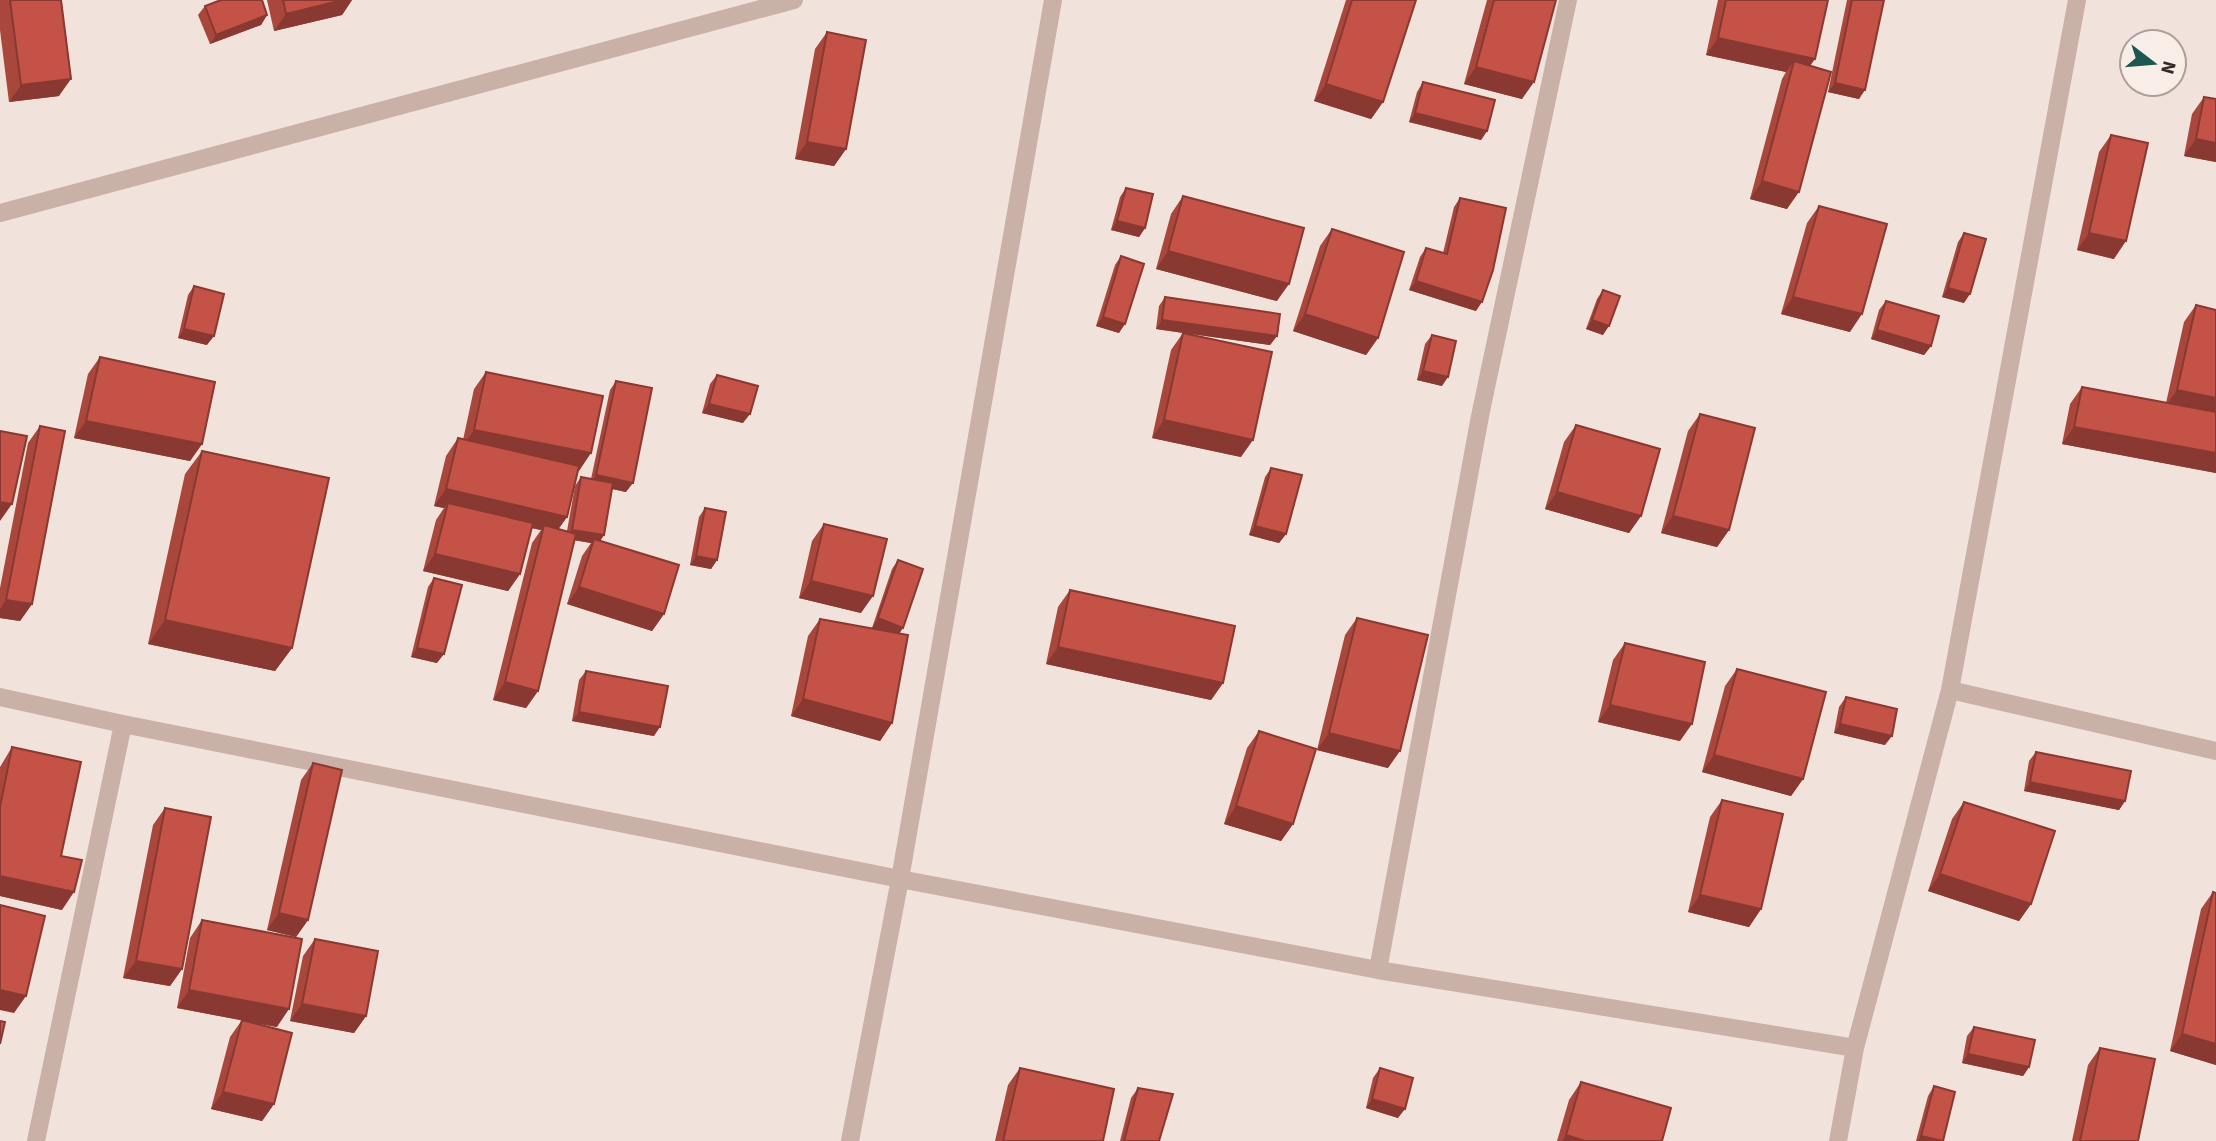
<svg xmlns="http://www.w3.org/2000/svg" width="2216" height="1141" font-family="'Source Sans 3',sans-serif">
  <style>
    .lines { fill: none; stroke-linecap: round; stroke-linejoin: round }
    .minor { stroke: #c9b1a7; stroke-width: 18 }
    .wall { fill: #a9473c }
    .shaded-wall { fill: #893931 }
    .building { fill: #c45246; stroke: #893931; stroke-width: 2 }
  </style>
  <rect width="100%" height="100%" fill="#f1e3db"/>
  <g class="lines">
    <path class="minor" d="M 0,213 L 794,0
      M 1950,690 L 2216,751
      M 0,697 L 123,724 L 900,879 L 1378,970 L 1855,1048 L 1838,1141
      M 1378,970 L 1480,416 L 1568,0
      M 1855,1048 L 1950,690 L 2077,0
      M 36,1141 L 123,724
      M 850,1141 L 900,879 L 1053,0"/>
  </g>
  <path class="wall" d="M 0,0 L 61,0 L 59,96 L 9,102 L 0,30 Z
    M 267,0 L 352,0 L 342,15 L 274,31 Z
    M 1346,0 L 1416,0 L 1383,102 L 1371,119 L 1314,101 Z
    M 1487,0 L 1556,0 L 1522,99 L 1464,84 Z
    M 1718,0 L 1828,0 L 1810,66 L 1787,209 L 1750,199 L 1782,79 L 1786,72 L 1706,55 Z
    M 1847,0 L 1884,0 L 1859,99 L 1828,92 Z
    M 205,6 L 267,15 L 261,25 L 210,44 L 198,15 Z
    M 827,32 L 846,149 L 834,166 L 795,159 L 815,49 Z
    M 1423,82 L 1487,131 L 1481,140 L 1409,122 L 1417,92 Z
    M 2204,97 L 2216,99 L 2216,162 L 2184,156 L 2192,114 Z
    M 2111,135 L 2114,259 L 2077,250 L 2099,152 Z
    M 1126,188 L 1145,228 L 1139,237 L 1111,230 L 1120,197 Z
    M 1183,196 L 1277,301 L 1156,269 L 1171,214 Z
    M 1460,198 L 1476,311 L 1409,290 L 1420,257 L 1426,248 L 1443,253 L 1454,207 Z
    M 1819,206 L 1850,332 L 1781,314 L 1807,223 Z
    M 1332,229 L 1378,338 L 1366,355 L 1293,331 L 1320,246 Z
    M 1964,233 L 1964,303 L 1942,297 L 1958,242 Z
    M 1121,256 L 1119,333 L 1096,326 L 1115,265 Z
    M 194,286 L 207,345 L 178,338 L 188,295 Z
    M 1603,290 L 1603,335 L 1586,329 L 1597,299 Z
    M 1165,297 L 1277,336 L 1270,345 L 1184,333 L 1241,457 L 1152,438 L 1171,350 L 1183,333 L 1156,329 L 1159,306 Z
    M 1886,301 L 1931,346 L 1924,355 L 1871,339 L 1879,310 Z
    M 2196,305 L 2216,310 L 2216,473 L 2062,444 L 2070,404 L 2082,387 L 2166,403 L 2184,322 Z
    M 1432,335 L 1442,386 L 1417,380 L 1425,344 Z
    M 100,357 L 202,444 L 190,461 L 74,438 L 88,374 Z
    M 486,372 L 579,471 L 578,470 L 567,517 L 558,529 L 567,531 L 575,486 L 581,477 L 591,479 L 610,390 L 616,381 L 626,492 L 612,489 L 604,535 L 600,541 L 664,614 L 652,631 L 567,604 L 582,556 L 591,543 L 575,540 L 538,691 L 526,708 L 493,700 L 532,543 L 541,530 L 531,528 L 520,574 L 508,591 L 423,571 L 436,520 L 444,508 L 434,506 L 446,456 L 458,438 L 463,440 L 474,389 Z
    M 717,375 L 743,423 L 702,413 L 710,384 Z
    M 1700,414 L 1729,530 L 1717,547 L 1661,533 L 1688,431 Z
    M 1576,425 L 1641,516 L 1629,533 L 1545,509 L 1564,442 Z
    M 40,426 L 32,604 L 20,621 L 0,618 L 0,588 L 28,443 Z
    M 202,451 L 292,648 L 275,671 L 148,644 L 185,474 Z
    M 1271,468 L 1286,534 L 1279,543 L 1249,535 L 1265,477 Z
    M 705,508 L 717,560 L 711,569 L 690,565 L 699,517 Z
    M 824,524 L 861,613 L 799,598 L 812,541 Z
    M 898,560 L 899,633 L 892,723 L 880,741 L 791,716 L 808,636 L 820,619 L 877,629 L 872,628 L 892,569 Z
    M 434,578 L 437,663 L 411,657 L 428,587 Z
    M 1070,590 L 1223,683 L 1211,700 L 1046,664 L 1058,607 Z
    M 1357,618 L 1388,768 L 1317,750 L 1345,635 Z
    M 1625,643 L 1680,741 L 1598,722 L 1613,660 Z
    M 1737,669 L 1803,779 L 1791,796 L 1702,772 L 1725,686 Z
    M 586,671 L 654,736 L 572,721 L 579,680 Z
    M 1846,697 L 1885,745 L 1834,733 L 1839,707 Z
    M 1259,731 L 1293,824 L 1281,841 L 1224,824 L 1247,748 Z
    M 12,747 L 61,856 L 62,910 L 0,896 L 0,767 Z
    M 2036,752 L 2125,801 L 2119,810 L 2024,791 L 2029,761 Z
    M 313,763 L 308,920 L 296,937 L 267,930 L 301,780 Z
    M 1722,800 L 1761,909 L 1749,927 L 1688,912 L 1710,817 Z
    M 1964,802 L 2031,904 L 2019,921 L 1928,891 L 1952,819 Z
    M 165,808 L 182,969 L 170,986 L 123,978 L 153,825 Z
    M 2213,892 L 2216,1065 L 2170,1051 L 2201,909 Z
    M 202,920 L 277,1027 L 177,1008 L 190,938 Z
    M 315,939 L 366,1016 L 354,1033 L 290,1021 L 303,956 Z
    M 242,1020 L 274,1104 L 262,1121 L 211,1109 L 230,1037 Z
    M 1974,1027 L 2029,1067 L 2023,1076 L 1962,1063 L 1967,1036 Z
    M 2100,1048 L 2138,1141 L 2072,1141 L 2088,1065 Z
    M 1020,1068 L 1103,1141 L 995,1141 L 1008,1085 Z
    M 1380,1068 L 1398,1118 L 1366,1108 L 1373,1078 Z
    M 1581,1082 L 1662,1141 L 1557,1141 L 1569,1100 Z
    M 1934,1086 L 1943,1141 L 1916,1141 L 1928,1096 Z
    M 1138,1088 L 1159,1141 L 1120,1141 L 1131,1098 Z"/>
  <path class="shaded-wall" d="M 343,0 L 352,0 L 342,15 L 274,31 L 286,14 Z
    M 267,15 L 261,25 L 210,44 L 216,35 Z
    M 1718,38 L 1815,59 L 1803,76 L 1794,61 L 1786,72 L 1706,55 Z
    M 1476,67 L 1534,82 L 1522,99 L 1464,84 Z
    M 71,79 L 59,96 L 9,102 L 21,85 Z
    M 1835,83 L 1865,90 L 1859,99 L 1828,92 Z
    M 1326,84 L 1383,102 L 1371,119 L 1314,101 Z
    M 1415,113 L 1487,131 L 1481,140 L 1409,122 Z
    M 2196,139 L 2216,143 L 2216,162 L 2184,156 Z
    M 807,142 L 846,149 L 834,166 L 795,159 Z
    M 1762,181 L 1799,192 L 1787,209 L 1750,199 Z
    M 1117,221 L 1145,228 L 1139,237 L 1111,230 Z
    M 2089,233 L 2126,241 L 2114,259 L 2077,250 Z
    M 1168,251 L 1289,284 L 1277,301 L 1156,269 Z
    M 1416,281 L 1482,302 L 1476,311 L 1409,290 Z
    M 1948,288 L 1970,294 L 1964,303 L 1942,297 Z
    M 1793,297 L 1862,314 L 1850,332 L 1781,314 Z
    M 1305,314 L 1378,338 L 1366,355 L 1293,331 Z
    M 1103,317 L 1125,324 L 1119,333 L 1096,326 Z
    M 1162,320 L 1277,336 L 1270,345 L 1156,329 Z
    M 1592,320 L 1609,326 L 1603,335 L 1586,329 Z
    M 184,329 L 214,336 L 207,345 L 178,338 Z
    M 1877,330 L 1931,346 L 1924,355 L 1871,339 Z
    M 1423,371 L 1448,377 L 1442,386 L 1417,380 Z
    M 2177,390 L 2216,398 L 2216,418 L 2165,407 Z
    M 709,404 L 750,414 L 743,423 L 702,413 Z
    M 1164,420 L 1253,440 L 1241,457 L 1152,438 Z
    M 86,421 L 202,444 L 190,461 L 74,438 Z
    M 2074,427 L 2216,453 L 2216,473 L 2062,444 Z
    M 474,430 L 591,453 L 579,471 L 462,447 Z
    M 596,475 L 633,483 L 626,492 L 590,484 Z
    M 446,489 L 567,517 L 555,534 L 544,525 L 541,530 L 447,509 L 448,503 L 444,508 L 434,506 Z
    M 1557,492 L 1641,516 L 1629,533 L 1545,509 Z
    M 0,502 L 12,504 L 0,521 Z
    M 1673,516 L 1729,530 L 1717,547 L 1661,533 Z
    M 1255,526 L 1286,534 L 1279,543 L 1249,535 Z
    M 572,530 L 604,535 L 598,544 L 594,539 L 591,543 L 566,539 Z
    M 435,554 L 520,574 L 508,591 L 423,571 Z
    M 696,556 L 717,560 L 711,569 L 690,565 Z
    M 811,581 L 873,596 L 861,613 L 799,598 Z
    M 579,587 L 664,614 L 652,631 L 567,604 Z
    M 6,600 L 32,604 L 20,621 L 0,618 L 0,609 Z
    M 878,618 L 903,628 L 897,637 L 872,628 Z
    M 165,620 L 292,648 L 275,671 L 148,644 Z
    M 1058,647 L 1223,683 L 1211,700 L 1046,664 Z
    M 417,648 L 444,654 L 437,663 L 411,657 Z
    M 505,682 L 538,691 L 526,708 L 493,700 Z
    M 803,699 L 892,723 L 880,741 L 791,716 Z
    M 1610,705 L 1692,724 L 1680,741 L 1598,722 Z
    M 579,712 L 660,727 L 654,736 L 572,721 Z
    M 1840,724 L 1892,736 L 1885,745 L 1834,733 Z
    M 1329,733 L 1400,751 L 1388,768 L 1317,750 Z
    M 1714,755 L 1803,779 L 1791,796 L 1702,772 Z
    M 2030,782 L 2125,801 L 2119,810 L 2024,791 Z
    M 1236,806 L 1293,824 L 1281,841 L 1224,824 Z
    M 1940,874 L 2031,904 L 2019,921 L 1928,891 Z
    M 0,876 L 74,892 L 62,910 L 0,896 Z
    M 1700,895 L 1761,909 L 1749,927 L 1688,912 Z
    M 279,913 L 308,920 L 296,937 L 267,930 Z
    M 136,961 L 182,969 L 170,986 L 123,978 Z
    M 0,990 L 26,996 L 14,1013 L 0,1010 Z
    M 189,990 L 289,1009 L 277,1027 L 177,1008 Z
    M 302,1004 L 366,1016 L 354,1033 L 290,1021 Z
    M 2182,1034 L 2216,1044 L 2216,1065 L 2170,1051 Z
    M 1968,1054 L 2029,1067 L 2023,1076 L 1962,1063 Z
    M 223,1092 L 274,1104 L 262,1121 L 211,1109 Z
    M 1372,1099 L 1405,1109 L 1398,1118 L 1366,1108 Z
    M 1566,1135 L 1585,1141 L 1562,1141 Z
    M 1921,1136 L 1941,1141 L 1917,1141 Z"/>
  <path class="building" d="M 10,0 L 61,0 L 71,79 L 21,85 Z
    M 221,0 L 262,0 L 267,15 L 216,35 L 205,6 Z
    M 283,0 L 343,0 L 286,14 Z
    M 1352,0 L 1416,0 L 1383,102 L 1326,84 Z
    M 1494,0 L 1556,0 L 1534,82 L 1476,67 Z
    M 1726,0 L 1828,0 L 1815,59 L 1718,38 Z
    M 1852,0 L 1884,0 L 1865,90 L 1835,83 Z
    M 827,32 L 866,40 L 846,149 L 807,142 Z
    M 1794,61 L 1831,72 L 1799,192 L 1762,181 Z
    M 1423,82 L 1495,100 L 1487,131 L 1415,113 Z
    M 2204,97 L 2216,99 L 2216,143 L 2196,139 Z
    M 2111,135 L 2148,143 L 2126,241 L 2089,233 Z
    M 1126,188 L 1153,194 L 1145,228 L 1117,221 Z
    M 1183,196 L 1304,228 L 1289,284 L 1168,251 Z
    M 1460,198 L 1506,208 L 1493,270 L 1482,302 L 1416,281 L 1426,248 L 1447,254 Z
    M 1819,206 L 1887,224 L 1862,314 L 1793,297 Z
    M 1332,229 L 1404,252 L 1378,338 L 1305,314 Z
    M 1964,233 L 1986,239 L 1970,294 L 1948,288 Z
    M 1121,256 L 1144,264 L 1125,324 L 1103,317 Z
    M 194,286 L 224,294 L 214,336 L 184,329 Z
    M 1603,290 L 1620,296 L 1609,326 L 1592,320 Z
    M 1165,297 L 1280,314 L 1277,336 L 1162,320 Z
    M 1886,301 L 1939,316 L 1931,346 L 1877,330 Z
    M 2196,305 L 2216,310 L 2216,398 L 2177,390 Z
    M 1183,333 L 1272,352 L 1253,440 L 1164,420 Z
    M 1432,335 L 1456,341 L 1448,377 L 1423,371 Z
    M 100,357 L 215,382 L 202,444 L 86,421 Z
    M 486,372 L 603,396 L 591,453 L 474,430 Z
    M 717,375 L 758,386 L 750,414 L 709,404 Z
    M 616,381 L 652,388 L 633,483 L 596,475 Z
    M 2082,387 L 2216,412 L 2216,453 L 2074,427 Z
    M 1700,414 L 1755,428 L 1729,530 L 1673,516 Z
    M 1576,425 L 1660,449 L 1641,516 L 1557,492 Z
    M 40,426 L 65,431 L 32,604 L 6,600 Z
    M 0,431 L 27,436 L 12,504 L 0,502 Z
    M 458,438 L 579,466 L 567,517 L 446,489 Z
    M 202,451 L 329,478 L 292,648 L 165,620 Z
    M 1271,468 L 1302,475 L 1286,534 L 1255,526 Z
    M 581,477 L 613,483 L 604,535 L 572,530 Z
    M 448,503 L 533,523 L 520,574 L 435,554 Z
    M 705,508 L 726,512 L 717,560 L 696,556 Z
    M 824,524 L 887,539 L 873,596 L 811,581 Z
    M 544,525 L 576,534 L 538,691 L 505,682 Z
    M 594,539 L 679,565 L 664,614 L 579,587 Z
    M 898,560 L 923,569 L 903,628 L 878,618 Z
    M 434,578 L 462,585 L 444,654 L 417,648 Z
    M 1070,590 L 1235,626 L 1223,683 L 1058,647 Z
    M 1357,618 L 1428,635 L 1400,751 L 1329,733 Z
    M 820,619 L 908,635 L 892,723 L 803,699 Z
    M 1625,643 L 1705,662 L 1692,724 L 1610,705 Z
    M 1737,669 L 1826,692 L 1803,779 L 1714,755 Z
    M 586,671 L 668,686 L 660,727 L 579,712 Z
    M 1846,697 L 1897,709 L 1892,736 L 1840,724 Z
    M 1259,731 L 1316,749 L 1293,824 L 1236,806 Z
    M 12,747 L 81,762 L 61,856 L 82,860 L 74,892 L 0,876 L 0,807 Z
    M 2036,752 L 2131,771 L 2125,801 L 2030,782 Z
    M 313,763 L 342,770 L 308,920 L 279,913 Z
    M 1722,800 L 1783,814 L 1761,909 L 1700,895 Z
    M 1964,802 L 2055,831 L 2031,904 L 1940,874 Z
    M 165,808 L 211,817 L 182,969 L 136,961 Z
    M 2213,892 L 2216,893 L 2216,1044 L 2182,1034 Z
    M 0,905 L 45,916 L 26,996 L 0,990 Z
    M 202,920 L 302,939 L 289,1009 L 189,990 Z
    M 315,939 L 378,951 L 366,1016 L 302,1004 Z
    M 242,1020 L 292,1033 L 274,1104 L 223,1092 Z
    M 0,1021 L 5,1022 L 0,1044 Z
    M 1974,1027 L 2035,1040 L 2029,1067 L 1968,1054 Z
    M 2100,1048 L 2155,1059 L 2138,1141 L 2080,1141 Z
    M 1020,1068 L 1114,1089 L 1103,1141 L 1003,1141 Z
    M 1380,1068 L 1413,1078 L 1405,1109 L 1372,1099 Z
    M 1581,1082 L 1671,1108 L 1662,1141 L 1585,1141 L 1566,1135 Z
    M 1934,1086 L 1955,1092 L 1943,1141 L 1921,1136 Z
    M 1138,1088 L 1173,1094 L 1159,1141 L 1124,1141 Z"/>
  <g transform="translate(2153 63) rotate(106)"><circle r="33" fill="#f9eee7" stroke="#aba09a" stroke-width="2"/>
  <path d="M0-5L12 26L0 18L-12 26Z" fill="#1d5752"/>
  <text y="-10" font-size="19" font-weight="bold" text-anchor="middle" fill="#362a27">N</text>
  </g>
</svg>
